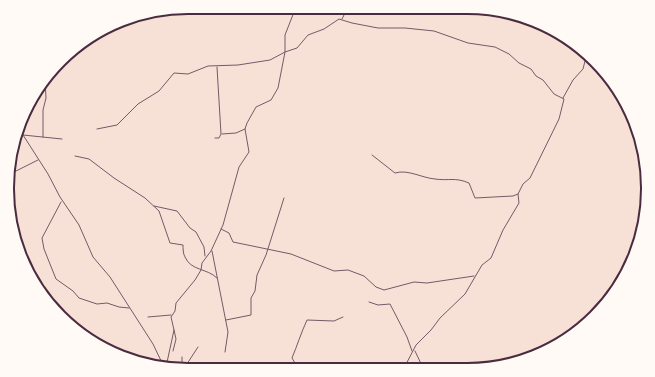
<svg xmlns="http://www.w3.org/2000/svg" width="655" height="377" font-family="'Source Sans 3',sans-serif">
  <style>
    .lines { fill: none; stroke-linecap: round; stroke-linejoin: round }
    .minor { stroke: #755966; stroke-width: 1 }
    .rim { fill: none; stroke: #4a2c40; stroke-width: 2 }
  </style>
  <rect width="100%" height="100%" fill="#f7e1d7"/>
  <g class="lines">
    <path class="minor" d="M 342,19 L 348,7
      M 563,98 L 573,80 L 583,69 L 586,57
      M 97,129 L 117,125 L 138,104 L 159,91 L 174,73 L 188,74 L 208,66 L 238,65 L 270,60 L 285,52 L 285,35 L 296,7
      M 17,132 L 23,135 L 62,139
      M 222,134 L 236,133 L 245,129
      M 23,135 L 48,174 L 60,197 L 79,225 L 93,257 L 110,277 L 153,344 L 164,367
      M 43,137 L 43,110 L 46,98 L 45,80
      M 215,138 L 219,138 L 221,134 L 217,67
      M 372,155 L 395,173 C 408,169 422,178 435,179 C 449,181 455,177 469,183 L 475,198 L 513,196 L 518,194
      M 75,156 L 89,159 L 114,178 L 145,198 L 159,211 L 170,243 L 183,245 C 183,248 183,254 185,257 C 191,271 207,268 217,278
      M 10,174 L 38,160
      M 61,202 L 42,238 L 44,249 L 56,279 L 73,291 L 79,298 L 97,304 L 107,303 L 119,307 L 129,308
      M 154,206 L 177,211 L 190,228 L 196,232 L 204,247 L 205,256
      M 221,229 L 229,233 L 233,242 L 291,254 L 334,271 L 348,270 L 364,276 L 376,287 L 384,290 L 414,282 L 427,283 L 474,276
      M 212,251 L 228,332 L 225,352
      M 369,302 L 378,305 L 390,304 L 407,337 L 412,351
      M 148,317 L 171,315
      M 226,320 L 251,315 L 251,298 L 255,291 L 257,275 L 266,255 L 284,198
      M 173,351 L 176,339 L 174,330
      M 415,351 L 424,370
      M 166,367 L 174,330 L 171,317 L 175,311 L 176,303 L 195,280 L 201,270 L 202,263 L 211,251 L 223,225 L 239,167 L 249,152 L 245,129 L 247,123 L 256,107 L 271,100 L 278,88 L 285,52 L 297,48 L 308,35 L 324,29 L 339,19 L 352,23 L 378,28 L 405,28 L 434,31 L 468,43 L 495,47 L 509,54 L 519,63 L 531,69 L 536,76 L 543,80 L 554,94 L 564,99 L 559,119 L 530,178 L 523,184 L 518,194 L 519,203 L 503,230 L 491,258 L 482,265 L 465,294 L 440,318 L 431,330 L 416,345 L 403,370
      M 405,367 L 407,369 L 420,370
      M 182,370 L 182,357
      M 183,370 L 198,347
      M 291,370 L 295,363 L 292,358 C 297,346 301,333 307,320 L 334,321 L 343,317"/>
  </g>
  <path d="M0 0H655V377H0ZM188 14H467A174 174 0 0 1 641 188V189A174 174 0 0 1 467 363H188A174 174 0 0 1 14 189V188A174 174 0 0 1 188 14Z" fill="#fffaf5" fill-rule="evenodd"/>
  <path class="rim" d="M188 14H467A174 174 0 0 1 641 188V189A174 174 0 0 1 467 363H188A174 174 0 0 1 14 189V188A174 174 0 0 1 188 14Z"/>
</svg>
